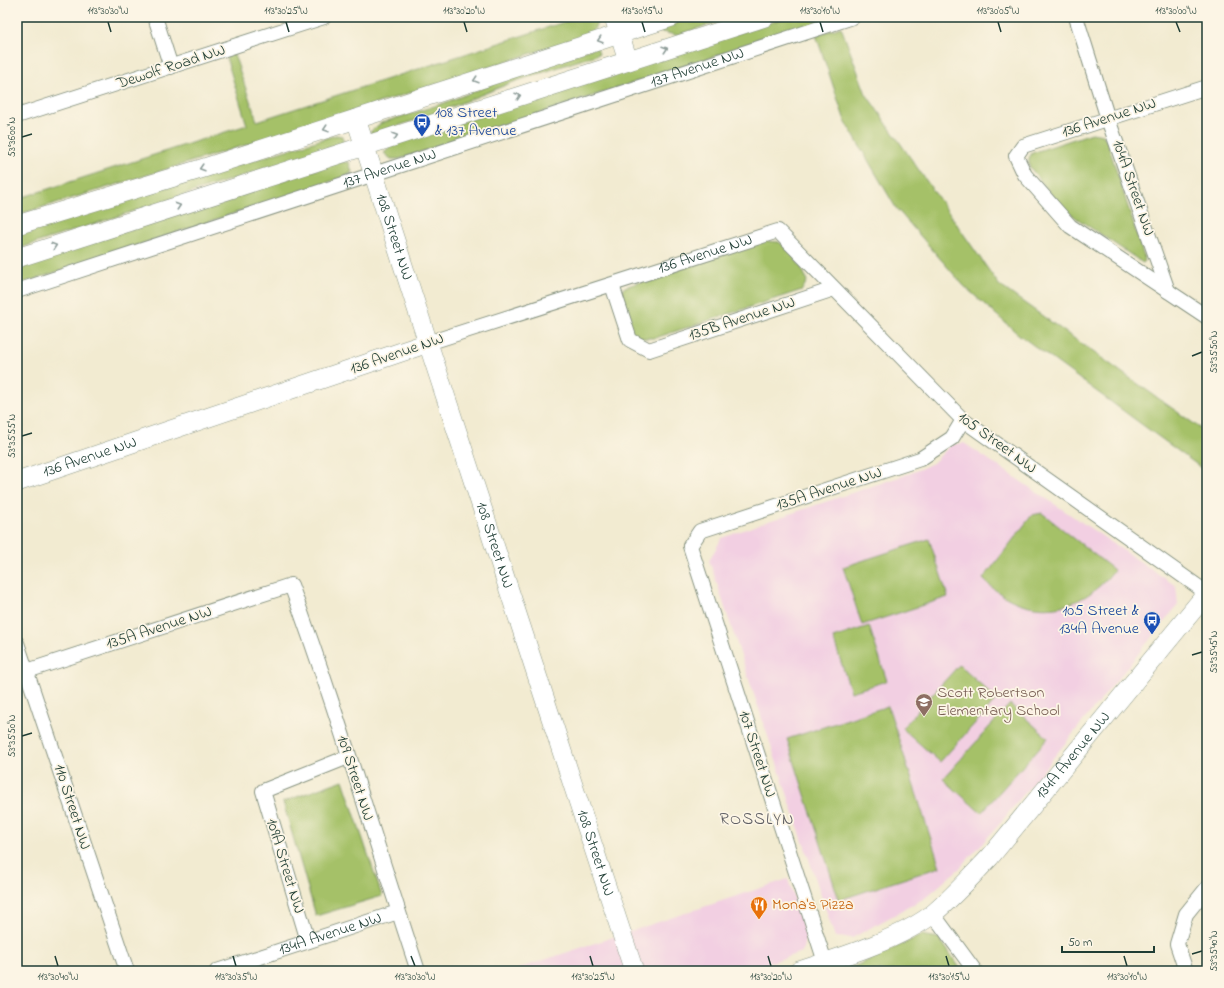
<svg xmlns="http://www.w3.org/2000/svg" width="1224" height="988" font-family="'Indie Flower',sans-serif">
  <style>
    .built { fill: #f2cfe2 }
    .green { fill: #a5c167; stroke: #627f4e }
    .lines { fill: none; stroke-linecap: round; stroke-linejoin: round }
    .street-casing { stroke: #889482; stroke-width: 16 }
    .secondary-casing { stroke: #889482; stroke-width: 20 }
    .street { stroke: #fff; stroke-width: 14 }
    .secondary { stroke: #fff; stroke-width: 19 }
    .oneway { stroke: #8f9e9a }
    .ticks { fill: none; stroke: #1f3d34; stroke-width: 1.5 }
    .labels { text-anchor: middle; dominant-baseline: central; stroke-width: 3.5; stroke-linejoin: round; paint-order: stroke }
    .street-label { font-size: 16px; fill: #1f3d34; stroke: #fcf5e5 }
    .transit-label { font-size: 16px; fill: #164399; stroke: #fcf5e5; text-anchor: start }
    .education-label { font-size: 16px; fill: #785e54; stroke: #fcf5e5; text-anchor: start }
    .food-label { font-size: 16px; fill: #c56008; stroke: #fcf5e5; text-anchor: start }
    .neighbourhood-label { font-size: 17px; letter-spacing: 1px; fill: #5f5f64; stroke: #fcf5e5 }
    .neatline { fill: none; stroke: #1f3d34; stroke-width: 1.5 }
    .ticks-label { font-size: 10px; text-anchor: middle; fill: #1f3d34 }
  </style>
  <rect width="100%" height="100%" fill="#fcf5e5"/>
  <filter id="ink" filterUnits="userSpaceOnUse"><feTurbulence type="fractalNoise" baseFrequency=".025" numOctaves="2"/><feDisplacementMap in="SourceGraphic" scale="8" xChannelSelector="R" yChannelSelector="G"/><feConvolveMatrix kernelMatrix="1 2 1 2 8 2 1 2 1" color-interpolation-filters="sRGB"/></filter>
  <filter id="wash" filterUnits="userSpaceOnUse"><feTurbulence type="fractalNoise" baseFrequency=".012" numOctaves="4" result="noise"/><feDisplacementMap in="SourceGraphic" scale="16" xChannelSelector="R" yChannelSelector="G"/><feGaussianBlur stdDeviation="0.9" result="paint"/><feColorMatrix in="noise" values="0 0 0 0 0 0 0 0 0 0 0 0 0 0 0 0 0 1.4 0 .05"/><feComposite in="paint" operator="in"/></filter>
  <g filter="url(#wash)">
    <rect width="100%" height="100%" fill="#f2ebd1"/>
    <path class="built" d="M 964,443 L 1176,586 L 1178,605 L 996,828 L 961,867 L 925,898 L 852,938 L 835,937 L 709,560 L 722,538 L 760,524 L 911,473 L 933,463 L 951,445 Z
      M 788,879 L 806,935 L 802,952 L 745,971 L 518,971 L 517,969 Z"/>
    <path class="green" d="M 580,17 L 600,17 L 593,31 L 582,37 L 298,129 L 17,215 L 17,199 L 247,125 L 226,57 L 234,54 L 257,121 Z
      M 690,17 L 735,17 L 676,35 L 658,31 L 660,27 Z
      M 788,17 L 835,17 L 399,159 L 391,159 L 384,153 L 394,144 Z
      M 841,27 L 866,94 L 999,285 L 1207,433 L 1207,472 L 1018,334 L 964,286 L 896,208 L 845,121 L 816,35 Z
      M 597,47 L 599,54 L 513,82 L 429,116 L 372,134 L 370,132 L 381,123 L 444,103 L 534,68 Z
      M 1092,133 L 1103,135 L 1107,141 L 1144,257 L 1145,261 L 1143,263 L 1069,213 L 1054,198 L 1029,166 L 1029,158 L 1032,153 Z
      M 336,135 L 342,136 L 344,143 L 17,249 L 17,232 Z
      M 340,162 L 349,162 L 352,172 L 347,176 L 17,285 L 17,266 Z
      M 764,241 L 779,242 C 791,251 803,267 807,281 L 802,290 L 655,338 L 640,338 L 629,328 L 620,292 L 625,287 Z
      M 1042,513 L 1114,570 C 1080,616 1023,621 983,579 L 1032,515 Z
      M 929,539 L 948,597 L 862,625 L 843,567 Z
      M 869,626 L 887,681 L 851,692 L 833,638 Z
      M 959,665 L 997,699 L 940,762 L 902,728 Z
      M 1010,704 L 1048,738 L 981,813 L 943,779 Z
      M 888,706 L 940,867 L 839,900 L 787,739 Z
      M 343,780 L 382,896 L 316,916 L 283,802 Z
      M 922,935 L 939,938 L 962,971 L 845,971 Z"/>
  </g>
  <g filter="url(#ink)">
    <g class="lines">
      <g class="street-casing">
        <g id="street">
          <path d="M 155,17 L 171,67"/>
          <path d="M 1076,17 L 1108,119 L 1168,291"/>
          <path d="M 1207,87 L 1023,146 L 1016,156 L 1025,175 L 1070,226 L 1207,317"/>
          <path d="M 17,116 L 324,17"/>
          <path d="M 612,285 L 630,340 L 649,350 L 834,289"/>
          <path id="s1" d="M 17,291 L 853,17"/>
          <path id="s2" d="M 428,343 L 778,231 L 963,420 L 1207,593"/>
          <path d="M 17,643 L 127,971"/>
          <path d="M 27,671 L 291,585 C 338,712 375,842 418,971"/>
          <path d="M 933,914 L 975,971"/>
          <path d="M 308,941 L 263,791 L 348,757"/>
          <path d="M 825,962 L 690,546 L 700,531 L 920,459 L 952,438 L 963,420"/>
          <path id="s3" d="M 217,971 L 398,912"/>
          <path d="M 1186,971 L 1177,944 L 1186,914 L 1207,888"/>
        </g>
      </g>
      <g class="secondary-casing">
        <g id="secondary">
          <path d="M 614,17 L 628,61"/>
          <path id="s4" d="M 356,119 L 428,343 L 634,971"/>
          <path d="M 17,225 L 204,168 L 672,17"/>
          <path d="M 17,258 L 765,17"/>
          <path id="s5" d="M 17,482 L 428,343"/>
          <path id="s6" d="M 799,971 C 839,958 901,939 934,913 C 954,896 972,876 990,857 L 1207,593"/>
        </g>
      </g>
      <use href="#street" class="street"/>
      <use href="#secondary" class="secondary"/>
    </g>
    <defs><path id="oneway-chevron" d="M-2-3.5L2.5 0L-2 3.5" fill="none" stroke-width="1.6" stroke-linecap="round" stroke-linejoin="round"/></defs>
    <g class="oneway">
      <use href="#oneway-chevron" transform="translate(600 40) rotate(162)"/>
      <use href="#oneway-chevron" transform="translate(665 49) rotate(-18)"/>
      <use href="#oneway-chevron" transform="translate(476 80) rotate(162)"/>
      <use href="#oneway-chevron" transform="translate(518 96) rotate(-18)"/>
      <use href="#oneway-chevron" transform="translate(326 129) rotate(162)"/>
      <use href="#oneway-chevron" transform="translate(395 136) rotate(-18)"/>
      <use href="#oneway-chevron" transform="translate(202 168) rotate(163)"/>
      <use href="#oneway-chevron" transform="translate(178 206) rotate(-18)"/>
      <use href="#oneway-chevron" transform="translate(54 246) rotate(-18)"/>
    </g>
  </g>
  <path class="ticks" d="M 108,22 L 111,32M 286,22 L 289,32M 464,22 L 467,32M 642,22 L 645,32M 820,22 L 823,32M 998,22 L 1001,32M 1176,22 L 1180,32M 22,137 L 32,134M 1192,356 L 1202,352M 22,436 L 32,433M 1192,655 L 1202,652M 22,736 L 32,733M 1192,954 L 1202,951M 55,956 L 58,966M 233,956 L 236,966M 411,956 L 415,966M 590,956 L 593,966M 768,956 L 771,966M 946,956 L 949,966M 1124,956 L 1127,966"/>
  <defs>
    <g id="bus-pin" transform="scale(0.9)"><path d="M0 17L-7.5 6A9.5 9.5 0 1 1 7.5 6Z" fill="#1a4fb4" stroke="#fcf5e5"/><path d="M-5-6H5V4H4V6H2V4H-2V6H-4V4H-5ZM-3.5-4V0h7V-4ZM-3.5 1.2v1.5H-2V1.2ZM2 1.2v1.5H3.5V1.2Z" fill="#fff"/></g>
    <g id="school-pin" transform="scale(0.9)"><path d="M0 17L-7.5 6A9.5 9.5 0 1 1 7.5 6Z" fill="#8d6e63" stroke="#fcf5e5"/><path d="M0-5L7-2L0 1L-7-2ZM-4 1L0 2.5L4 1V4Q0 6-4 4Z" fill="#fff"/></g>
    <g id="restaurant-pin" transform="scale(0.9)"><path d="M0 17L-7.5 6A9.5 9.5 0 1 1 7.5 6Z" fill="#e8710a" stroke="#fcf5e5"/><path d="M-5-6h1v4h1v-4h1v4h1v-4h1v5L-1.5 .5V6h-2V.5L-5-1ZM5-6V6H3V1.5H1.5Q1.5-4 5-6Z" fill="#fff"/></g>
  </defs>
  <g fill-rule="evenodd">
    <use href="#bus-pin" x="422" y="122"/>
    <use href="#bus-pin" x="1152" y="620"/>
    <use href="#school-pin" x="924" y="702"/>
    <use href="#restaurant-pin" x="759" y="905"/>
  </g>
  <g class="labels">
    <g class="street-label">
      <text transform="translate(171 67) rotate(-18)">Dewolf Road NW</text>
      <text stroke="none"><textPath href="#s1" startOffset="716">137 Avenue NW</textPath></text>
      <text transform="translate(1109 118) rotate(-18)">136 Avenue NW</text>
      <text stroke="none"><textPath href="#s1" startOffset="392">137 Avenue NW</textPath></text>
      <text transform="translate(1133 188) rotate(71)">104A Street NW</text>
      <text stroke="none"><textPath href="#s4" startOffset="124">108 Street NW</textPath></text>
      <text stroke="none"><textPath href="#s2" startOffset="291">136 Avenue NW</textPath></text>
      <text transform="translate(742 319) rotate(-18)">135B Avenue NW</text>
      <text transform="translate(397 354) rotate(-19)">136 Avenue NW</text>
      <text transform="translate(997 443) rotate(36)">105 Street NW</text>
      <text stroke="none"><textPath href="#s5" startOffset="77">136 Avenue NW</textPath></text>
      <text transform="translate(829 489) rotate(-18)">135A Avenue NW</text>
      <text stroke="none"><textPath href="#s4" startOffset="448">108 Street NW</textPath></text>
      <text transform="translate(159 628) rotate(-18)">135A Avenue NW</text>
      <text transform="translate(757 754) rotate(72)">107 Street NW</text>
      <text stroke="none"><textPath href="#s6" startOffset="358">134A Avenue NW</textPath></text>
      <text transform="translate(355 778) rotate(72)">109 Street NW</text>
      <text transform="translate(72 807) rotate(72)">110 Street NW</text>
      <text stroke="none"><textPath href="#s4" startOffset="772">108 Street NW</textPath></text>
      <text transform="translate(285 866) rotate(73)">109A Street NW</text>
      <text stroke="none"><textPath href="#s3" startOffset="119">134A Avenue NW</textPath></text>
    </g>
    <g class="transit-label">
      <text x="435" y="113">108 Street<tspan x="435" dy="18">&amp; 137 Avenue</tspan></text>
      <text x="1139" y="611" text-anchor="end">105 Street &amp;<tspan x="1139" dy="18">134A Avenue</tspan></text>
    </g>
    <g class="education-label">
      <text x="937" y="693">Scott Robertson<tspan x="937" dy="18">Elementary School</tspan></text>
    </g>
    <g class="food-label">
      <text x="772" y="905">Mona's Pizza</text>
    </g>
    <g class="neighbourhood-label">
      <text x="757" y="819">ROSSLYN</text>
    </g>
  </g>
  <rect width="1224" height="988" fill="none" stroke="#fcf5e5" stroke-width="44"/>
  <path d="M1062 946v6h92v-6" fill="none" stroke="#1f3d34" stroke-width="2"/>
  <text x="1068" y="946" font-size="12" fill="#1f3d34" stroke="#fcf5e5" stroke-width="3" paint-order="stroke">50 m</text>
  <rect x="22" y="22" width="1180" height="944" class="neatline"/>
  <g class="ticks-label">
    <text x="108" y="14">113°30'30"W</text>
    <text x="286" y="14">113°30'25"W</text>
    <text x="464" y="14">113°30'20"W</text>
    <text x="642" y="14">113°30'15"W</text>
    <text x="820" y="14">113°30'10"W</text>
    <text x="998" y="14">113°30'05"W</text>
    <text x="1176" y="14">113°30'00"W</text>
    <text transform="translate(11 137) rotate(-90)" y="4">53°36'00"N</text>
    <text transform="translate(1213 352) rotate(-90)" y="4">53°35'50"N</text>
    <text transform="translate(11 436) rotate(-90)" y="4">53°35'55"N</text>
    <text transform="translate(1213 652) rotate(-90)" y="4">53°35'45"N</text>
    <text transform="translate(11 736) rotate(-90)" y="4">53°35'50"N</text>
    <text transform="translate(1213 951) rotate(-90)" y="4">53°35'40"N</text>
    <text x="58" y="980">113°30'40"W</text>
    <text x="236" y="980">113°30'35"W</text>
    <text x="415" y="980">113°30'30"W</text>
    <text x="593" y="980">113°30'25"W</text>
    <text x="771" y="980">113°30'20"W</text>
    <text x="949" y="980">113°30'15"W</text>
    <text x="1127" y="980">113°30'10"W</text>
  </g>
</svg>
